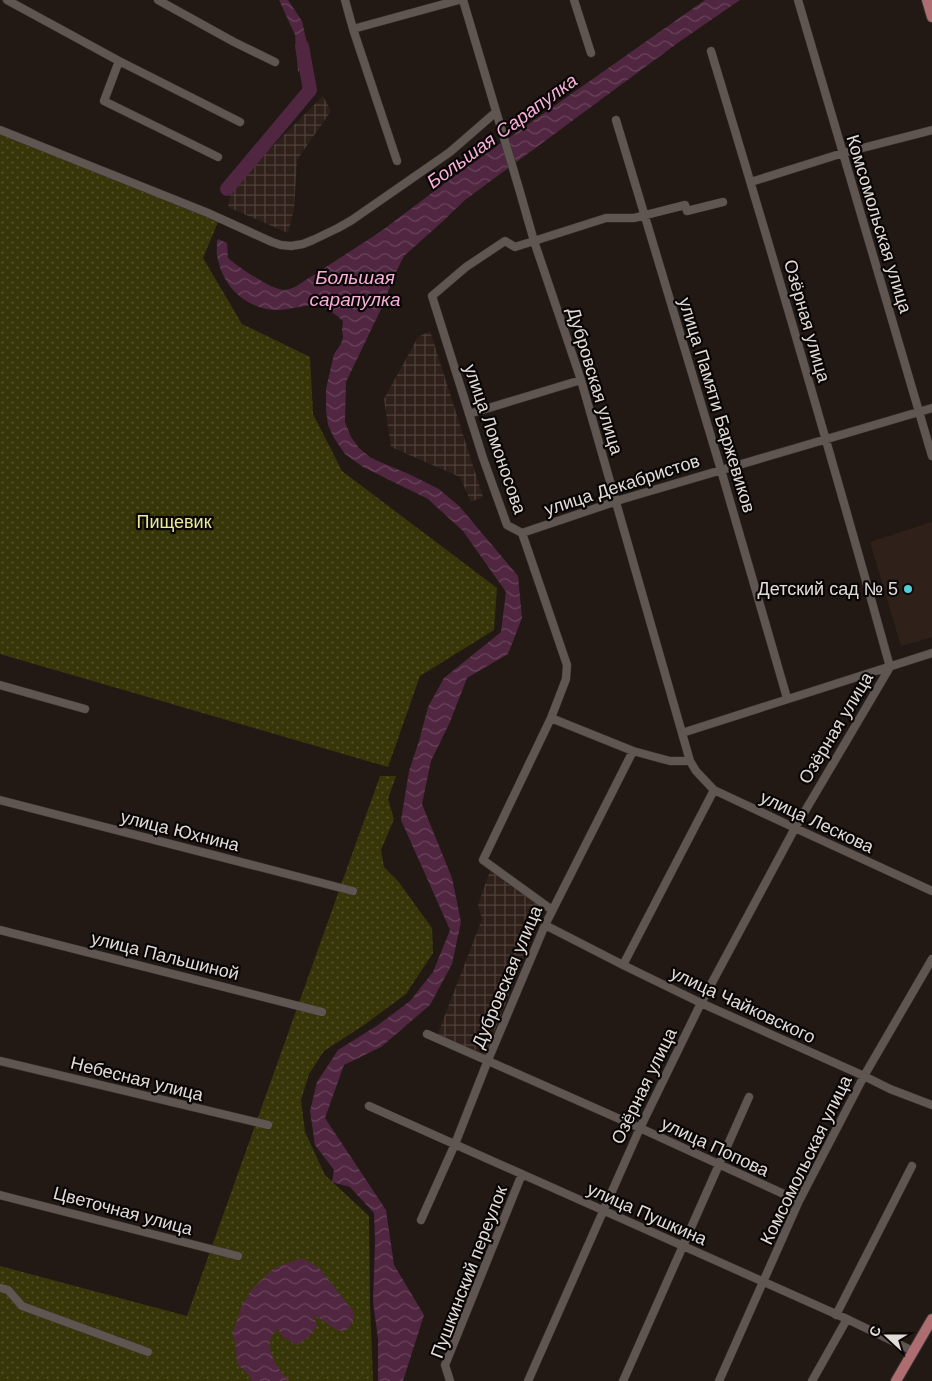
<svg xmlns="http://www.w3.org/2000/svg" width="932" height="1381" font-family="Helvetica,sans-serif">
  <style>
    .built { fill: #2f211a }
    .industrial { fill: url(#industrial-grid) }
    .green { fill: url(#green-dots) }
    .water { fill: url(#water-waves) }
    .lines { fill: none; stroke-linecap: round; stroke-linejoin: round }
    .river { stroke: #502640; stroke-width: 14 }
    .minor-casing { stroke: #3a3432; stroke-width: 9 }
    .major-casing { stroke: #3a3432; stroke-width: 12 }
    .minor { stroke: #605651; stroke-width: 8 }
    .major { stroke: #ad6d71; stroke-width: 10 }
    .poi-dot { fill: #52ccd6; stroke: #090605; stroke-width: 2 }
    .labels { text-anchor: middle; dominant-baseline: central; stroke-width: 4.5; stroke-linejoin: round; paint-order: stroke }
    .street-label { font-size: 18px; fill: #e2dcd9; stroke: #090605 }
    .park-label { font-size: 18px; fill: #e8e998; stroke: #090605 }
    .poi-label { font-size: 18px; fill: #e2dcd9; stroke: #090605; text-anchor: end }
    .water-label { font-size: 19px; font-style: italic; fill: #f9afda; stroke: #090605 }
  </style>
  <defs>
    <pattern id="industrial-grid" width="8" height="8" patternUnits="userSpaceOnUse" patternTransform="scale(1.25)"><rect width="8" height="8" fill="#2f211a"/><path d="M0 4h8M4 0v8" fill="none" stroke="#4d413b"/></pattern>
    <pattern id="green-dots" width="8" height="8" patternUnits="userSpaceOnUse" patternTransform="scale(1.25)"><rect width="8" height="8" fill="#373609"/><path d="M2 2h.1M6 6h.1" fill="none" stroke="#54522c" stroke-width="1.8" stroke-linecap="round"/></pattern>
    <pattern id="water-waves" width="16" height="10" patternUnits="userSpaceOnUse" patternTransform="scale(1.25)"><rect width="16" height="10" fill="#502640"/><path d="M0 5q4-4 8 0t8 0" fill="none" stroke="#69455b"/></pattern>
  </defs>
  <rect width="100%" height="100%" fill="#221915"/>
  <path class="built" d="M 932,522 L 932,637 L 901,646 L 870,542 Z"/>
  <path class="industrial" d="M 323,96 L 331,111 L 297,160 L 294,209 L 288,233 L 228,207 L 232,187 Z
    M 430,331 L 483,497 L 471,502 L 460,477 L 391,447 L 384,399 L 418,337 Z
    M 491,868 L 543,908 L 485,1056 L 437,1036 L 482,919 L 478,905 Z"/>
  <path class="green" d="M 0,128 L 218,222 L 203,258 L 242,324 L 310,357 L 313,414 L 342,471 L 497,588 L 494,630 L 420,676 L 388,767 L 0,654 Z
    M 380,776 L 396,776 L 388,799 L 394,819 L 381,850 L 384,867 L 398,881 L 432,928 L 433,953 L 406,994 L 364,1025 L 324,1051 L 309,1074 L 301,1100 L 305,1132 L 325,1175 L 369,1216 L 370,1302 L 373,1381 L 0,1381 L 0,1266 L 187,1316 Z"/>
  <path class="water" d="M 279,0 L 288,0 L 302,21 L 308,48 L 305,65 L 298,72 L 295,35 Z
    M 705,0 L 740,0 L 679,42 L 465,200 L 442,222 L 404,256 L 394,276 L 383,305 L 346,382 L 345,422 L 351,437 L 359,448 L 371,458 L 411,475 L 439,489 L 460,507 L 518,576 L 522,618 L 508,654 L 467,678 L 450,722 L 431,761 L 422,804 L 452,878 L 461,922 L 452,964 L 430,1005 L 381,1047 L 344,1065 L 325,1118 L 386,1210 L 394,1265 L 424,1315 L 403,1381 L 378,1381 L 378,1339 L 373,1302 L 375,1242 L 374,1213 L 350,1187 L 332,1182 L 334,1170 L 315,1145 L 310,1111 L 317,1082 L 338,1050 L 378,1025 L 410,1001 L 433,972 L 450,930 L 401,820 L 409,771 L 419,741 L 428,707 L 444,678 L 501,632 L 506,592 L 463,531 L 428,499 L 363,467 L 345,454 L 334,438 L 328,425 L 326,410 L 326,389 L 334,354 L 341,344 L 343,337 L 342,330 L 343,321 C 335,314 327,307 317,306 C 304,304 291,310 278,310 C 249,310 224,289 218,260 C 216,254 217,247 217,241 L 218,239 L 227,243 L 228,258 C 238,267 271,289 283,290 C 287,290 292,288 295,287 L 380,232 L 449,180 Z
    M 302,1258 L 319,1268 L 354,1312 L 353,1321 L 347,1330 L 338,1331 L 313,1314 L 317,1325 L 310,1336 L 297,1345 L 283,1337 L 277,1328 C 276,1331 272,1335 271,1338 C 266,1353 280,1372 289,1381 L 251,1381 L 250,1376 L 237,1364 L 235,1341 L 232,1335 L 242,1305 L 252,1289 L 274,1268 Z"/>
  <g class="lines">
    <path class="river" d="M 227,189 L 310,90 L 302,46"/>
    <g class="minor-casing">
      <path id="minor" d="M 7,0 L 119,61 L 240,122
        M 158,0 L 234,42 L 275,62
        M 345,0 L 353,29 L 397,161
        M 463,0 L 520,192 L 534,241 L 581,380 L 690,761 L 696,771 L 714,790 L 795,828 L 932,891
        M 574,0 L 591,53
        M 798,0 L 932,456
        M 353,29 L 459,0
        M 119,61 L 104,101 L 218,157
        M 616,120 L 721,470 L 787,698
        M 0,130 L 208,213 L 272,242 L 281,245 L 291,246 L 303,244 L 313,240 L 338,228 L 352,220 L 450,152 L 496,112
        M 751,182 L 843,153 L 932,130
        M 469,414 L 581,380
        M 522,533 L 623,499 L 932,408
        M 0,685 L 85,709
        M 551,718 L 633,751 L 670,761 L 690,761
        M 682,733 L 932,653
        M 0,800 L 353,891
        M 552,910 L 483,860 L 551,718 L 566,679 L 567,665 L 522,533 L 507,525 L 483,458 L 432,296 L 466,267 L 505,241 L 515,247 L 606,218 L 634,218 L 685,205 L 687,211 L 723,202
        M 545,925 L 623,965 L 701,1003 L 864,1076 L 890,1089 L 932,1105
        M 0,930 L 322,1012
        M 623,965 L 714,790
        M 427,1034 L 640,1128 L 799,1201
        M 0,1061 L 268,1125
        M 369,1106 L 847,1319 L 913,1351
        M 0,1195 L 238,1256
        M 421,1220 L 455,1144 L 488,1060 L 545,925 L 633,751
        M 0,1288 L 8,1290 L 22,1306 L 148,1352
        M 836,1315 L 912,1166
        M 450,1381 L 445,1365 L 522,1174
        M 528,1381 L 640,1128 L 701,1003 L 795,828 L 890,667 C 833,461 773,256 711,51
        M 623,1381 L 749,1097
        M 719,1381 L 799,1201 L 864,1076 L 932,959
        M 812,1381 L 847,1319"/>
    </g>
    <g class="major-casing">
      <path id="major" d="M 927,0 L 932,17
        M 896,1381 L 932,1319"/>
    </g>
    <use href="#minor" class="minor"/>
    <use href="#major" class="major"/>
  </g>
  <circle class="poi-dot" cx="908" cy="589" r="5"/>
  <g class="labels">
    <g class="street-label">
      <text transform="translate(879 224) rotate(73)">Комсомольская улица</text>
      <text transform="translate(807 321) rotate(74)">Озёрная улица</text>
      <text transform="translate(595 381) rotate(73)">Дубровская улица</text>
      <text transform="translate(717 405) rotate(73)">улица Памяти Баржевиков</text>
      <text transform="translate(495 439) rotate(71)">улица Ломоносова</text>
      <text transform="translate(622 485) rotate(-18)">улица Декабристов</text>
      <text transform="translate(836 728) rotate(-59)">Озёрная улица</text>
      <text transform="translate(817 822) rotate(25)">улица Лескова</text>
      <text transform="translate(180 831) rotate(14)">улица Юхнина</text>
      <text transform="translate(165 956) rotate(14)">улица Пальшиной</text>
      <text transform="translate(507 977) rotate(-67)">Дубровская улица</text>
      <text transform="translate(743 1005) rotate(25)">улица Чайковского</text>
      <text transform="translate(137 1079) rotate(14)">Небесная улица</text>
      <text transform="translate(644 1086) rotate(-64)">Озёрная улица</text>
      <text transform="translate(715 1147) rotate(25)">улица Попова</text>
      <text transform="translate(806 1160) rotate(-64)">Комсомольская улица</text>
      <text transform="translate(123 1211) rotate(15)">Цветочная улица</text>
      <text transform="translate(647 1214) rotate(24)">улица Пушкина</text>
      <text transform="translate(469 1272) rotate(-69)">Пушкинский переулок</text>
    </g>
    <g class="park-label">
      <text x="174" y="522">Пищевик</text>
    </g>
    <g class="poi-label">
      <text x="898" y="589">Детский сад № 5</text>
    </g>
    <g class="water-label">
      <text transform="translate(502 131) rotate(-36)">Большая Сарапулка</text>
      <text x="355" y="277">Большая<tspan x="355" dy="22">сарапулка</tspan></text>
    </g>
  </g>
  <g transform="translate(887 1336) rotate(291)" stroke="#090605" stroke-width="4" paint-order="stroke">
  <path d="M0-4L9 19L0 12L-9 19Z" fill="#e2dcd9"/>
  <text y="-8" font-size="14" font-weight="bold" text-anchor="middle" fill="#e2dcd9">С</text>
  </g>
</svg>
